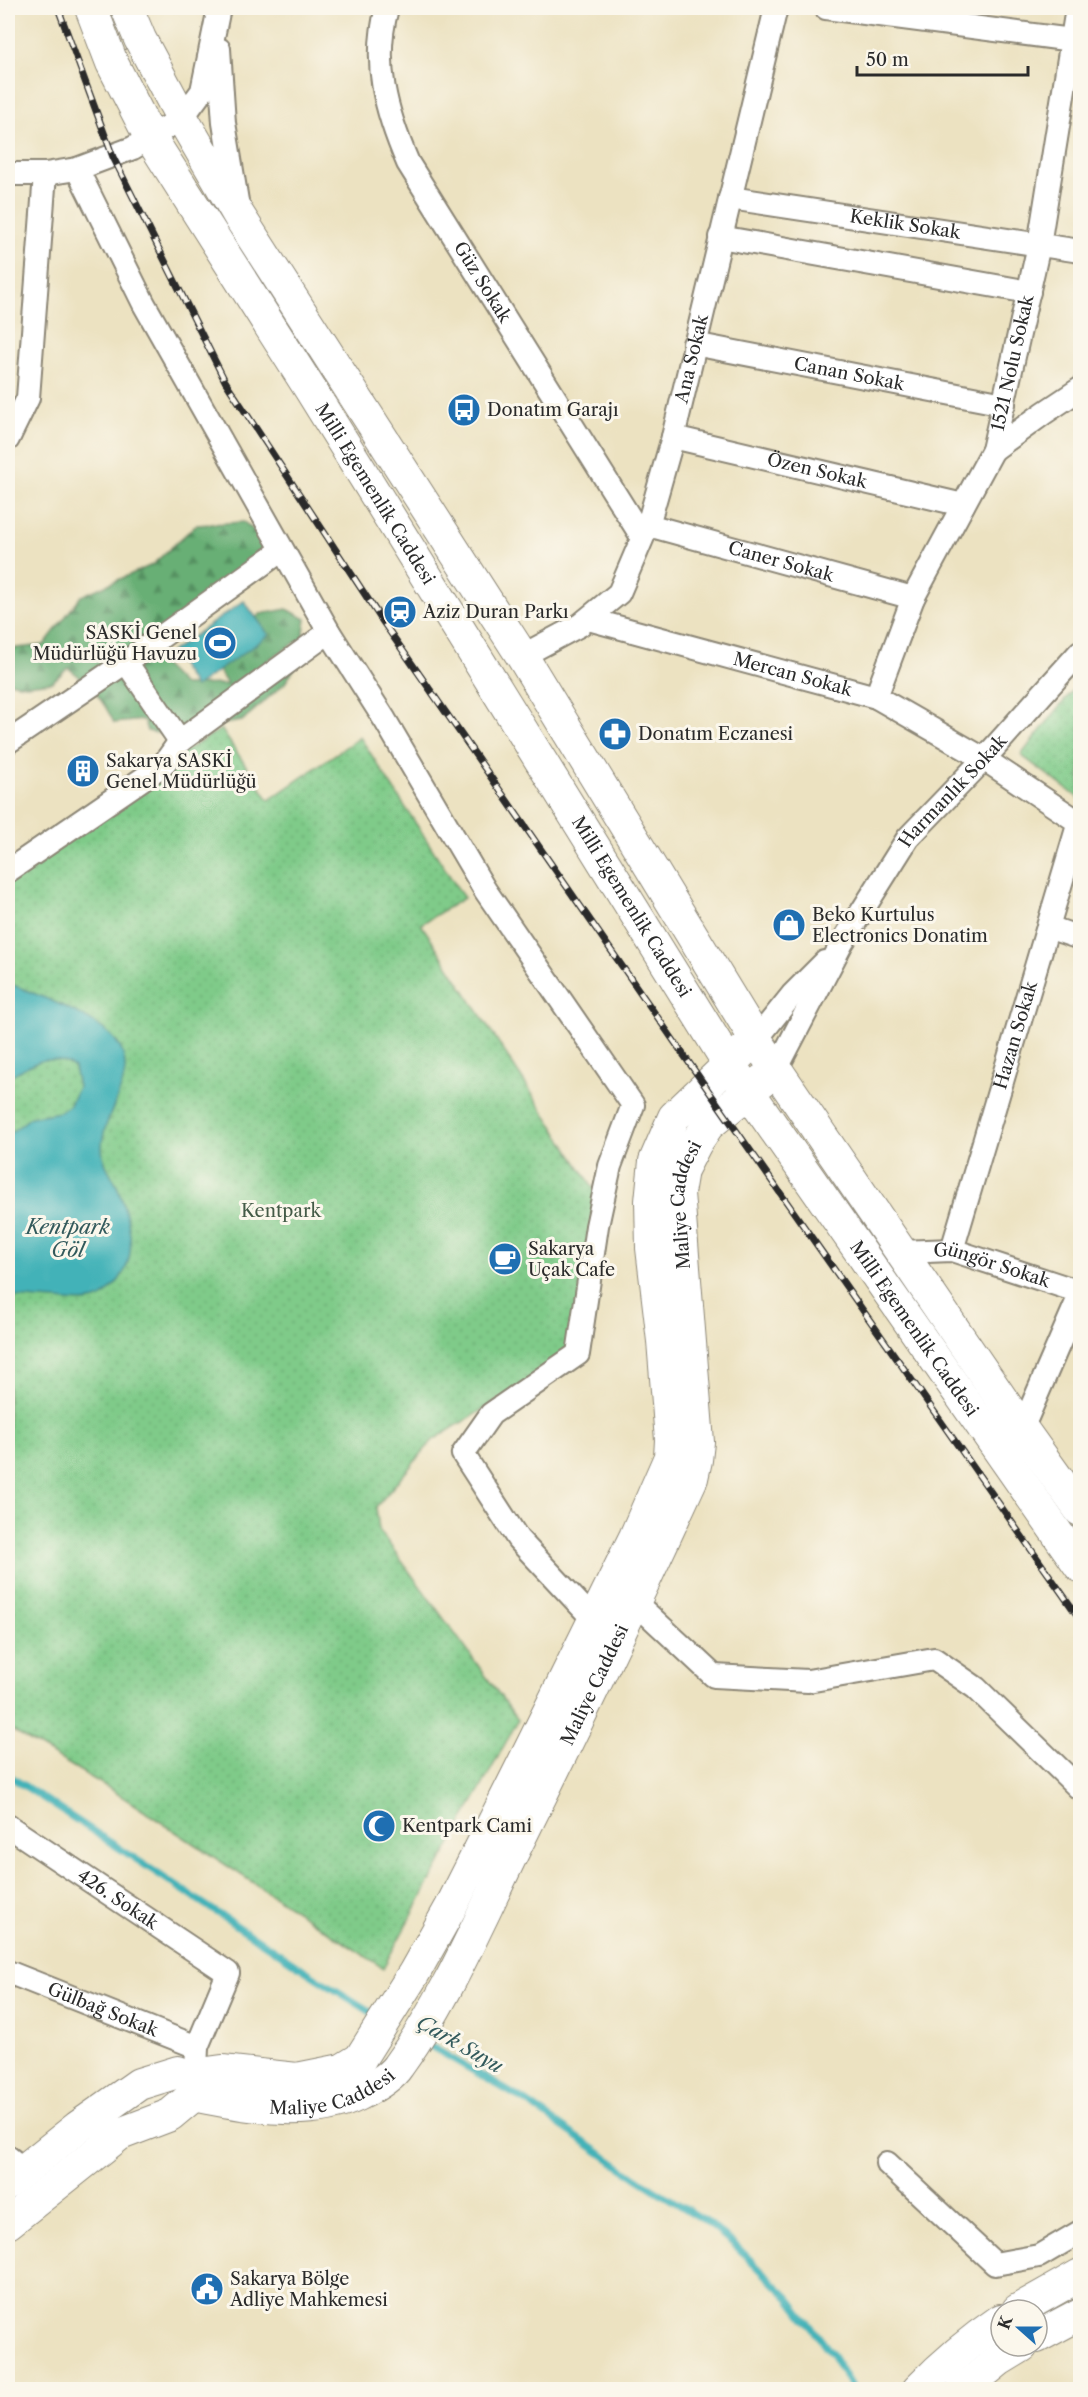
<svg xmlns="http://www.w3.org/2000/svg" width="1088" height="2397" font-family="'Libre Caslon Text',serif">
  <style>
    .forest { fill: url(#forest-firs); stroke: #496d50; stroke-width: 1.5 }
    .park { fill: url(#park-dots); stroke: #557b5a; stroke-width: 1.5 }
    .water { fill: #42b2b8; stroke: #366e72; stroke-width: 1.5 }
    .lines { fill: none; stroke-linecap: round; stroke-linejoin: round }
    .stream { stroke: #42b2b8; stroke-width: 7 }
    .minor-casing { stroke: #8c8676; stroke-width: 26 }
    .secondary-casing { stroke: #8c8676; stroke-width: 34 }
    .minor { stroke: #fff; stroke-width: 22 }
    .secondary { stroke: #fff; stroke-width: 32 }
    .rail-casing { stroke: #2b2b2b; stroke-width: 7 }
    .rail { stroke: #fbf7ec; stroke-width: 4.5; stroke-dasharray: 14; stroke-linecap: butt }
    .labels { text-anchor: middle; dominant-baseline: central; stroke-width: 6; stroke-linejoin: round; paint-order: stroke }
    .street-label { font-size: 18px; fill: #2b2b2b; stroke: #fbf7ec }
    .poi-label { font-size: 18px; fill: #2b2b2b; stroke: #fbf7ec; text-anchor: start }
    .park-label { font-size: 18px; fill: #445b47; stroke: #fbf7ec }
    .water-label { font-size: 20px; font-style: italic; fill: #335a5c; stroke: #fbf7ec }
  </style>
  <defs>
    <pattern id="forest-firs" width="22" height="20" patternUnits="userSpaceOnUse" patternTransform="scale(1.5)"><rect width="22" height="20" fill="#67af75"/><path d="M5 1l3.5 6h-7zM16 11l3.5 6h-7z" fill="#558f60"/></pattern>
    <pattern id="park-dots" width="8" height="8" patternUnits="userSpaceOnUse" patternTransform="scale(1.5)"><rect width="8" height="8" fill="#7fcb89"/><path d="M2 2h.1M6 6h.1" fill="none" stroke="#6eae76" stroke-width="1.8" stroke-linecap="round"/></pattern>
  </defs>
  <rect width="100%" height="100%" fill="#fbf7ec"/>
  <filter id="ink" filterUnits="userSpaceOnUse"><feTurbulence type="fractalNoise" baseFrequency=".0167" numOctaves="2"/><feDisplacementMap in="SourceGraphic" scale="12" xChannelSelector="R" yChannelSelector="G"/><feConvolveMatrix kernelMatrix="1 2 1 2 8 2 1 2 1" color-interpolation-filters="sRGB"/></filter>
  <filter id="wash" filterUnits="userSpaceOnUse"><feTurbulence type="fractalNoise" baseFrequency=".008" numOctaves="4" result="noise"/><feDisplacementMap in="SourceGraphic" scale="24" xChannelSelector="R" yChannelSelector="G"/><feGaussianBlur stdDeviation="1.35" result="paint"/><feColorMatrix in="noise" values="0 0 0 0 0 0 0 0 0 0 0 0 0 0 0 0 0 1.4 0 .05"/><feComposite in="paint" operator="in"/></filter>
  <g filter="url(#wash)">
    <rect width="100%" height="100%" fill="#ece2c1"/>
    <path class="forest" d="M 244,522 L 270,544 L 252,581 L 159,631 L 158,660 L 183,685 L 227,684 L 219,672 L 230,642 L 260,614 L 287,609 L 306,619 L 303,638 L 266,661 L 269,666 L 294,669 L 285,683 L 242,721 L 163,734 L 147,731 L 144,720 L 114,723 C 103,699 89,683 68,668 L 52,682 L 26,685 L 8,682 L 8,649 L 44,645 L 81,596 L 152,565 L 196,525 Z"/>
    <path class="park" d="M 1080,681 L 1080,799 L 1021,755 Z
      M 221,729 L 269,800 L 360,737 L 464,898 L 421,924 L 602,1201 L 578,1351 L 433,1440 L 376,1507 L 379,1530 L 518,1720 L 383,1968 L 112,1790 L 8,1728 L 8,871 L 163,765 Z"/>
    <path class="water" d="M 244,601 L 269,635 L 195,687 L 171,652 Z
      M 8,983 C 36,994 97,1017 116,1041 C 143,1076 101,1112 102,1149 C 102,1164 114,1177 119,1191 C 130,1225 141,1260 112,1288 C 108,1292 104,1298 98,1299 C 86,1304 70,1301 57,1300 C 40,1299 24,1299 8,1295 L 8,1135 L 31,1117 L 60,1112 L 70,1105 L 78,1087 L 74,1067 C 47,1051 33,1064 8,1077 Z"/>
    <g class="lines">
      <path class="stream" d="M 8,1775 L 318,1979 L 379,2017
        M 425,2043 L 527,2102 L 636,2178 L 704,2220 L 735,2245 L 789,2298 L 832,2354 L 853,2390"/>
    </g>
  </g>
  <g filter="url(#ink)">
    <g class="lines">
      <g class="minor-casing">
        <g id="minor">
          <path id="s1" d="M 387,8 C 372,63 386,112 408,163 L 642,537"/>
          <path d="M 826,8 L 1080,41"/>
          <path d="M 219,49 L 224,123 L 237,201"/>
          <path d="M 77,169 L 144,304 L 329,632 L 385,720 L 485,890 L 633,1105 L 610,1166 L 597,1226 L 578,1354 L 491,1414 L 463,1454 L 518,1539 L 594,1620"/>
          <path d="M 8,174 L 45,174 L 77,169 L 133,148 L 182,118 L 202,91 L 219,8"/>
          <path id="s2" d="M 730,198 L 1080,251"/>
          <path d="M 720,237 L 1029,292"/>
          <path id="s3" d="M 694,344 L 1004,404"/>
          <path id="s4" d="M 673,437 L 963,505"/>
          <path d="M 8,439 L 28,398 L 45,174"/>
          <path d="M 993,450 L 1044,413 L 1080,389"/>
          <path id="s5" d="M 648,525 L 913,598"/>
          <path d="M 282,550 L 126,662 L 180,741 L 329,632"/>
          <path id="s6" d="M 588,619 L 876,697 L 984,759 L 1080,823"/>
          <path id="s7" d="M 522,656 L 580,625 L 619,593 L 648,525 L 673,437 L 776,8"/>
          <path id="s8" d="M 876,697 L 913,598 L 993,450 L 1039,245 L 1077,8"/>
          <path d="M 8,742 L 126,662"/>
          <path d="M 8,871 L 163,765 L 180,741"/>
          <path d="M 1048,927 L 1080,938"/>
          <path d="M 756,1040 L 792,995 L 825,962"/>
          <path id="s9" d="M 776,1070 L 842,943 L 908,838 L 984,759 L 1080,652"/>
          <path id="s10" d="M 952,1250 L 1079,822"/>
          <path id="s11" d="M 901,1252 L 952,1250 L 1080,1292"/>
          <path d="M 1022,1429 L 1080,1295"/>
          <path d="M 625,1593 L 714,1676 L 808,1681 L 934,1659 L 976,1688 L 1080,1789"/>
          <path id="s12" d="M 8,1826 L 228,1973 L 197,2047 L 196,2071"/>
          <path id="s13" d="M 8,1972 L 197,2047"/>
          <path d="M 8,2157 L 23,2169"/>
          <path d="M 887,2163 L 995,2264 L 1039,2256 L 1080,2232"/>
        </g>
      </g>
      <g class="secondary-casing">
        <g id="secondary">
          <path id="s14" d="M 91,8 L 112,63 L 150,137 L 310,389 L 729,1064 L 1080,1566"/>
          <path d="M 127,8 L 140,39 L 182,118 L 239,216 L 522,656 L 756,1040 L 1022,1429 L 1080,1510"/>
          <path d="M 200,2074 L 222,2071 L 297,2079 L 342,2070 L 360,2059 L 414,1973 L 451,1907 L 520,1770 L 635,1537 L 670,1457 L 671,1440 L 663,1341 L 652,1248 L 651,1201 L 655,1161 L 674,1117 L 744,1050"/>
          <path id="s15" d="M 198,2096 C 248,2106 310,2118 358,2095 C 370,2089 391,2077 398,2066 C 446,2000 478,1923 514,1850 C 575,1727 635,1603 692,1478 L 696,1460 L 698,1442 L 678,1193 L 682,1170 L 696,1143 L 708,1125 L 763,1080"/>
          <path d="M 8,2183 L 78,2127 L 139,2084 L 178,2072"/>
          <path d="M 8,2223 L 120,2134 L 170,2115 L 188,2100"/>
          <path d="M 1018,2310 L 1080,2275"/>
          <path d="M 1037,2337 L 1080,2314"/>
          <path d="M 918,2390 C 944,2363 970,2341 1001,2320"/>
          <path d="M 962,2390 L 999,2360 L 1022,2346"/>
        </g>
      </g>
      <use href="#minor" class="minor"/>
      <use href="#secondary" class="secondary"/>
      <g class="rail-casing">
        <path id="rail" d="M 58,8 L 113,157 L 225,381 L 383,622 L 724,1113 L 1080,1619"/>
      </g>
      <use href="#rail" class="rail"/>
    </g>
  </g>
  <defs>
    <g id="bus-disc" transform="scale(1.725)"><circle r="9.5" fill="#1f6fb2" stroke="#fbf7ec"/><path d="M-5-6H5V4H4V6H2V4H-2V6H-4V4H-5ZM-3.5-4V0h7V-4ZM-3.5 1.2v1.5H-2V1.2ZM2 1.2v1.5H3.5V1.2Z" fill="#fff"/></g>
    <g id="station-disc" transform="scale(1.725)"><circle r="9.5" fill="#1f6fb2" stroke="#fbf7ec"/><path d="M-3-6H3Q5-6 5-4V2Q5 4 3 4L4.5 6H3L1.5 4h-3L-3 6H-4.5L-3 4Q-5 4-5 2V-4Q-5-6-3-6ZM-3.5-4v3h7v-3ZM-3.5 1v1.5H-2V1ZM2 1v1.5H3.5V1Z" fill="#fff"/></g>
    <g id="stadium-disc" transform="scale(1.725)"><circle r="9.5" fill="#1f6fb2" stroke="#fbf7ec"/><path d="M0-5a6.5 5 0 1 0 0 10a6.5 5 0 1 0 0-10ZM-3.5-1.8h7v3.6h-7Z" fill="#fff"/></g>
    <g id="pharmacy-disc" transform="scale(1.725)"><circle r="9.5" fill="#1f6fb2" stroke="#fbf7ec"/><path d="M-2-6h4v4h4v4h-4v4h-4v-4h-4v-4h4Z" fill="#fff"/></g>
    <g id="building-disc" transform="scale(1.725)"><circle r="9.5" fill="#1f6fb2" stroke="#fbf7ec"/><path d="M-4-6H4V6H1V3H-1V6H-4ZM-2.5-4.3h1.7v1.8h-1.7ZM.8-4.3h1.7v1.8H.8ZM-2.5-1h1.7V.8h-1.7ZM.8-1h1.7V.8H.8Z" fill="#fff"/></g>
    <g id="shop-disc" transform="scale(1.725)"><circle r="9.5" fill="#1f6fb2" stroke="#fbf7ec"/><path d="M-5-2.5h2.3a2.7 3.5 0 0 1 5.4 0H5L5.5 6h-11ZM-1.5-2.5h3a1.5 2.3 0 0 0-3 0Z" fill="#fff"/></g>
    <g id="cafe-disc" transform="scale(1.725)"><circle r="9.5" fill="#1f6fb2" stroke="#fbf7ec"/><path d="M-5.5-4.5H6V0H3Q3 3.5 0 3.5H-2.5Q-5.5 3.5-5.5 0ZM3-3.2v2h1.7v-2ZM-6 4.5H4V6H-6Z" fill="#fff"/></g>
    <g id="mosque-disc" transform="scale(1.725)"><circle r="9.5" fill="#1f6fb2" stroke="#fbf7ec"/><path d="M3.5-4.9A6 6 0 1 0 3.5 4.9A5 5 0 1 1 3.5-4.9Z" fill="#fff"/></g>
    <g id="civic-disc" transform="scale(1.725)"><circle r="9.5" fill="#1f6fb2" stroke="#fbf7ec"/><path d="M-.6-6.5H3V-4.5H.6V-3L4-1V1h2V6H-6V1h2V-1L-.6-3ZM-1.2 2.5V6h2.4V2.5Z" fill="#fff"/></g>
  </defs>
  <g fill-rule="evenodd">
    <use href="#bus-disc" x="464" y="410"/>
    <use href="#station-disc" x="400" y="612"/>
    <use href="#stadium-disc" x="220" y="643"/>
    <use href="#pharmacy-disc" x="615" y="734"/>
    <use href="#building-disc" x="83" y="771"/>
    <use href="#shop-disc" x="789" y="925"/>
    <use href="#cafe-disc" x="505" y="1259"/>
    <use href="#mosque-disc" x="379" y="1826"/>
    <use href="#civic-disc" x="207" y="2289"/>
  </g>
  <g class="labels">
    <g class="street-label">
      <text stroke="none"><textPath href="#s2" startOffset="177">Keklik Sokak</textPath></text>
      <text stroke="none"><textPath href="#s1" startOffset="300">Güz Sokak</textPath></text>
      <text stroke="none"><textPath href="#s7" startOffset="362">Ana Sokak</textPath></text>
      <text stroke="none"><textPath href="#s8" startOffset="363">1521 Nolu Sokak</textPath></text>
      <text stroke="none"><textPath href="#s3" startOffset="158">Canan Sokak</textPath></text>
      <text stroke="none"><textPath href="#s4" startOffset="148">Özen Sokak</textPath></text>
      <text stroke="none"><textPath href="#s14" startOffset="564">Milli Egemenlik Caddesi</textPath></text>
      <text stroke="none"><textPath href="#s5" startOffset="138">Caner Sokak</textPath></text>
      <text stroke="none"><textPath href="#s6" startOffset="212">Mercan Sokak</textPath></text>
      <text stroke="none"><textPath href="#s9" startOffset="332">Harmanlık Sokak</textPath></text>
      <text stroke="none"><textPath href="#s14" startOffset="1050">Milli Egemenlik Caddesi</textPath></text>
      <text stroke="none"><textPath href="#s10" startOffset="224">Hazan Sokak</textPath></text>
      <text stroke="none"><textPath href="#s15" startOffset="1146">Maliye Caddesi</textPath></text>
      <text stroke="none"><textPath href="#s11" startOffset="93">Güngör Sokak</textPath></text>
      <text stroke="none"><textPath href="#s14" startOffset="1558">Milli Egemenlik Caddesi</textPath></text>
      <text stroke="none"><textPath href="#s15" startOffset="642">Maliye Caddesi</textPath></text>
      <text stroke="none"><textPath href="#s12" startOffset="132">426. Sokak</textPath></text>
      <text stroke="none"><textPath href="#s13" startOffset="102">Gülbağ Sokak</textPath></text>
      <text stroke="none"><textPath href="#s15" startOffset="138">Maliye Caddesi</textPath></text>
    </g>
    <g class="poi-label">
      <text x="487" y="410">Donatım Garajı</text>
      <text x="423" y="612">Aziz Duran Parkı</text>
      <text x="197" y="633" text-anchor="end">SASKİ Genel<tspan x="197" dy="21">Müdürlüğü Havuzu</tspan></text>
      <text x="638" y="734">Donatım Eczanesi</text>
      <text x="106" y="761">Sakarya SASKİ<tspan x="106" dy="21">Genel Müdürlüğü</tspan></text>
      <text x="812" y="915">Beko Kurtulus<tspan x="812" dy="21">Electronics Donatim</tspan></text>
      <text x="528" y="1249">Sakarya<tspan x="528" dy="21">Uçak Cafe</tspan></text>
      <text x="402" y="1826">Kentpark Cami</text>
      <text x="230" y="2279">Sakarya Bölge<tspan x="230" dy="21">Adliye Mahkemesi</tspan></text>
    </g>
    <g class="park-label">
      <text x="281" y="1211">Kentpark</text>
    </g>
    <g class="water-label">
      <text x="68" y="1227">Kentpark<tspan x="68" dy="23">Göl</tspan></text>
      <text transform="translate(460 2044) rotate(30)">Çark Suyu</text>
    </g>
  </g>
  <rect width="1088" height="2397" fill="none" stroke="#fbf7ec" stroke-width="30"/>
  <g transform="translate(1019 2328) rotate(291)"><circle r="28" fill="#fbf7ec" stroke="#a8a59f" stroke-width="1.5"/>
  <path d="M0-4.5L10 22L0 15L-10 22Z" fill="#1f6fb2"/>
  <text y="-9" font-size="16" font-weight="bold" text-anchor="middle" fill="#2b2b2b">K</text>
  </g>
  <path d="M857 66v9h171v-9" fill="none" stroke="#2b2b2b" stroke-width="3"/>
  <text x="866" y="66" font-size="18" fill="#2b2b2b" stroke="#fbf7ec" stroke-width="4.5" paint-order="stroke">50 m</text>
</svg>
